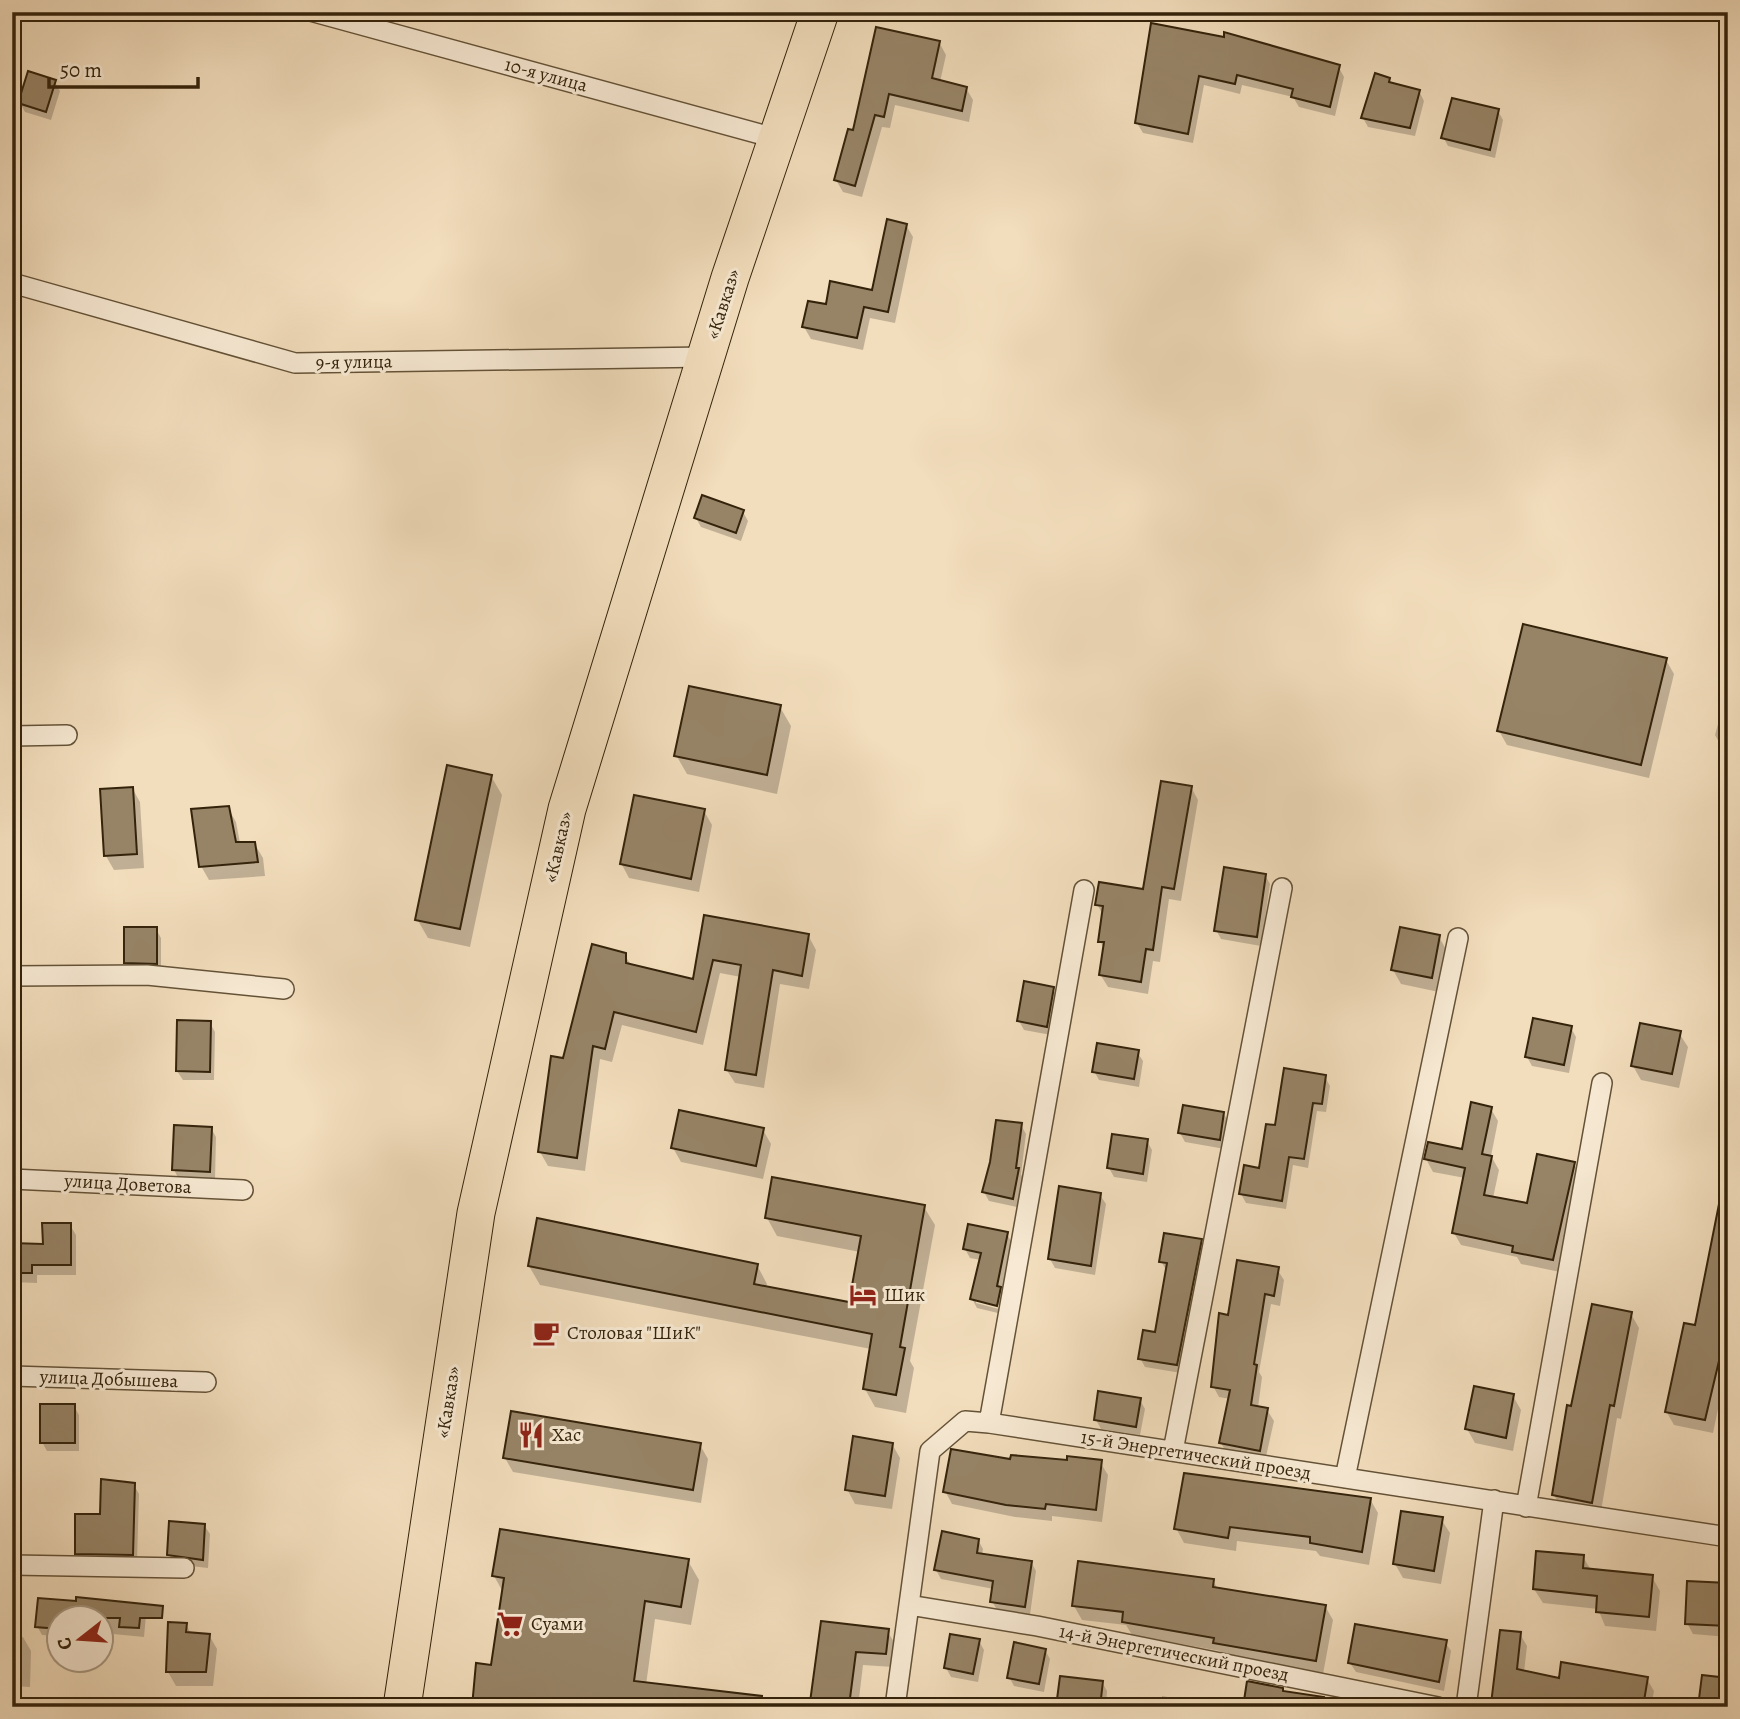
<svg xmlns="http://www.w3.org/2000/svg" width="1740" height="1719" font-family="Alegreya,serif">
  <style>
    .shadow { fill: #0003 }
    .building { fill: #978467; stroke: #34230b; stroke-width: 2 }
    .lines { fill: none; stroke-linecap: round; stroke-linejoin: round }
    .street-casing { stroke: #645237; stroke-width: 22 }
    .highway-casing { stroke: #34230b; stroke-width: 39 }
    .street { stroke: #f7e9d3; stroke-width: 19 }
    .highway { stroke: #f2ddbc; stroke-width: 37 }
    .labels { text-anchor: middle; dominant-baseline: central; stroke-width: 6; stroke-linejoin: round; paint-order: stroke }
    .street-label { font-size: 19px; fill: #34230b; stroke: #f7e9d3 }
    .poi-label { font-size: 19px; fill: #34230b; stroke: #f7e9d3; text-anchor: start }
  </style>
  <rect width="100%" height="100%" fill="#f2ddbc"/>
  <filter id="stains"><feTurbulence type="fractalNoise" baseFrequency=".00286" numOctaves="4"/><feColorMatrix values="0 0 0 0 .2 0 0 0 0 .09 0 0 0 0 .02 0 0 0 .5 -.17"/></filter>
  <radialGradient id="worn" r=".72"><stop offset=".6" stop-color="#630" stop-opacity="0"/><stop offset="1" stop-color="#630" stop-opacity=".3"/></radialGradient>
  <path class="shadow" d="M 1152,25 L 1338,66 L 1344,77 L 1335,116 L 1299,107 L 1293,97 L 1242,85 L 1240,94 L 1204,85 L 1193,143 L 1143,133 L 1137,123 Z
    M 877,29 L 939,42 L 946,55 L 940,82 L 966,88 L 973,100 L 969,122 L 895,105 L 890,128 L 882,127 L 862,197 L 843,192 L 836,180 L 854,133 Z
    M 1389,79 L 1392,85 L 1419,91 L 1424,101 L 1415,136 L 1368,127 L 1363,118 Z
    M 55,82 L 60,91 L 51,120 L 25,112 L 20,103 Z
    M 1498,111 L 1503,120 L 1495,158 L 1448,146 L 1443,137 Z
    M 906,225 L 913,237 L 895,323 L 870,318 L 863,350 L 811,339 L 804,327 L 827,306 L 873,292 Z
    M 743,512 L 748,521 L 741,541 L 701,527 L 696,518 Z
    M 1666,660 L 1674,674 L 1649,778 L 1507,745 L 1499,731 Z
    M 1728,688 L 1728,746 L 1720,744 L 1715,735 Z
    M 780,707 L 791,726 L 777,794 L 687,774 L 676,755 Z
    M 491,776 L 502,795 L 470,947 L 428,938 L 417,919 Z
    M 1191,787 L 1198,800 L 1181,901 L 1169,899 L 1160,962 L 1153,961 L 1148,994 L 1108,987 L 1100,974 L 1104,949 L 1100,941 L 1103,915 L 1097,904 L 1144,891 Z
    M 132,788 L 140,802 L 144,868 L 114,870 L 106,856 Z
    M 228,808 L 236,822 L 240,843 L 254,843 L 263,858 L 265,876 L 209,880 L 201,866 Z
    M 704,811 L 712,825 L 699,892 L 629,878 L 621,863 Z
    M 1265,875 L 1270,884 L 1261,946 L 1221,939 L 1216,930 Z
    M 706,917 L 808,935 L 816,950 L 809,989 L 780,984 L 764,1088 L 735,1083 L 726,1069 L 741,977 L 720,973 L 703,1045 L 622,1025 L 612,1062 L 600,1059 L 585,1171 L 548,1166 L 540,1152 L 564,1060 L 624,954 L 631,965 L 695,981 Z
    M 156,929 L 161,938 L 161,972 L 131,971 L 126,962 Z
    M 1439,937 L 1447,951 L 1439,992 L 1401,984 L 1393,970 Z
    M 1052,988 L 1058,997 L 1051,1035 L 1024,1030 L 1019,1021 Z
    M 210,1023 L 215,1032 L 214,1080 L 183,1080 L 177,1071 Z
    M 1571,1028 L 1576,1037 L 1569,1073 L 1532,1066 L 1527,1057 Z
    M 1679,1033 L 1688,1047 L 1679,1088 L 1641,1080 L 1633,1066 Z
    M 1137,1052 L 1143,1061 L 1139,1087 L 1099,1080 L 1094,1071 Z
    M 1325,1077 L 1330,1086 L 1326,1112 L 1317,1111 L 1308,1168 L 1293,1165 L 1286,1209 L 1246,1203 L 1241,1194 L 1260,1170 L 1276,1127 Z
    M 1728,1100 L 1728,1137 L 1722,1128 Z
    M 1491,1109 L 1498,1121 L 1491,1156 L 1499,1170 L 1493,1198 L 1528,1205 L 1574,1164 L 1582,1176 L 1560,1272 L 1521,1264 L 1517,1257 L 1461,1245 L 1454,1233 L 1465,1178 L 1433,1172 L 1426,1159 L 1463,1152 Z
    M 1223,1113 L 1229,1122 L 1225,1149 L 1185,1142 L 1180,1133 Z
    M 997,1122 L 1021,1125 L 1026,1134 L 1021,1174 L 1023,1179 L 1017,1207 L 989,1201 L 984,1192 Z
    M 211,1128 L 216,1137 L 215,1180 L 179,1179 L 174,1170 Z
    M 763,1130 L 771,1144 L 763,1179 L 681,1162 L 673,1148 Z
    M 1147,1141 L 1152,1150 L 1147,1182 L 1114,1177 L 1109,1168 Z
    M 1728,1163 L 1728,1362 L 1713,1433 L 1674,1425 L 1666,1411 L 1696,1327 Z
    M 1100,1195 L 1106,1204 L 1095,1275 L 1055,1268 L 1050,1259 Z
    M 924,1207 L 935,1225 L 910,1361 L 914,1368 L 906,1413 L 875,1407 L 865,1389 L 871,1349 L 540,1285 L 529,1266 L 757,1265 L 767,1284 L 766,1288 L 850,1304 L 860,1252 L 777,1236 L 767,1218 Z
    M 70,1225 L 76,1235 L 76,1275 L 37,1275 L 37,1283 L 12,1282 L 12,1244 L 44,1245 Z
    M 1007,1234 L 1012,1243 L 1002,1292 L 1005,1297 L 1003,1306 L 976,1299 L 976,1303 L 1003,1310 L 1002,1314 L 977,1308 L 972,1299 L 981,1260 L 970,1258 L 965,1249 Z
    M 1200,1241 L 1205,1249 L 1181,1373 L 1145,1367 L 1140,1358 L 1157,1334 L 1166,1270 L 1161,1261 Z
    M 1277,1269 L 1284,1280 L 1280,1306 L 1271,1304 L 1259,1372 L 1262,1377 L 1258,1408 L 1267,1410 L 1274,1421 L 1265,1461 L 1227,1454 L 1221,1443 L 1230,1399 L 1219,1397 L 1213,1386 L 1220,1315 L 1229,1317 Z
    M 1631,1314 L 1639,1328 L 1621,1419 L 1617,1418 L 1600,1517 L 1562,1509 L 1554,1495 L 1573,1408 Z
    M 1513,1396 L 1521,1410 L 1513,1451 L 1475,1443 L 1467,1429 Z
    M 1140,1400 L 1145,1409 L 1140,1435 L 1101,1429 L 1096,1420 Z
    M 74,1406 L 79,1415 L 79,1451 L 47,1451 L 42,1442 Z
    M 12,1416 L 14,1419 L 14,1461 L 12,1461 Z
    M 892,1444 L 900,1458 L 892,1509 L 855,1504 L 847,1489 Z
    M 700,1445 L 708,1459 L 701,1503 L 513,1472 L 505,1458 Z
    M 1012,1461 L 1100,1462 L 1108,1475 L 1102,1522 L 1052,1516 L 1052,1521 L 1015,1517 L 952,1504 L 945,1491 Z
    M 134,1485 L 139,1494 L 137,1563 L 82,1562 L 77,1553 L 101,1516 Z
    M 1370,1499 L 1378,1513 L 1369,1565 L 1320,1556 L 1316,1551 L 1237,1541 L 1236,1551 L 1184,1543 L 1176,1528 Z
    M 1441,1519 L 1450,1533 L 1441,1584 L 1403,1578 L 1395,1564 Z
    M 204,1525 L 210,1534 L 208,1568 L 174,1564 L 169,1555 Z
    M 978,1540 L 983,1549 L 982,1555 L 1031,1562 L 1036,1571 L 1030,1615 L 997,1610 L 992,1601 L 994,1589 L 941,1579 L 936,1570 Z
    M 1583,1557 L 1591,1570 L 1652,1577 L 1660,1591 L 1656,1631 L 1605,1626 L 1598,1609 L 1543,1603 L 1534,1589 Z
    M 688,1561 L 699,1580 L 691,1625 L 655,1619 L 646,1685 L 492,1667 L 503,1592 L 494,1576 Z
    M 1213,1581 L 1218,1589 L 1325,1606 L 1333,1620 L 1323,1674 L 1223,1657 L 1220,1651 L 1132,1635 L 1126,1625 L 1082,1620 L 1074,1606 Z
    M 1728,1585 L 1728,1637 L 1693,1634 L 1687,1623 Z
    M 40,1600 L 146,1615 L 144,1637 L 103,1633 L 102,1637 L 102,1618 L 60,1618 L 60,1636 L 42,1635 L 37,1626 Z
    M 822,1623 L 887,1631 L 896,1645 L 893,1667 L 863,1665 L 858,1707 L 815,1707 L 812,1702 Z
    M 186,1624 L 191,1634 L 209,1635 L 217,1649 L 213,1686 L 176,1686 L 168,1672 Z
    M 1501,1632 L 1520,1634 L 1527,1646 L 1524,1672 L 1560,1680 L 1647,1679 L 1654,1691 L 1651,1707 L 1492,1707 Z
    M 12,1636 L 23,1637 L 31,1651 L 30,1687 L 12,1686 Z
    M 979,1641 L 984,1650 L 978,1682 L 951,1677 L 946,1668 Z
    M 1445,1642 L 1451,1651 L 1444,1691 L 1356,1672 L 1350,1663 Z
    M 1045,1650 L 1050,1659 L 1044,1692 L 1014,1686 L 1009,1677 Z
    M 1102,1682 L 1107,1691 L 1106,1707 L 1058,1707 Z
    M 1284,1693 L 1336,1701 L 1339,1707 L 1245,1707 Z
    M 1162,1696 L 1208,1704 L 1210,1707 L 1160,1707 Z
    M 45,1703 L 47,1707 L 12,1707 L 12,1704 Z"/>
  <path class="building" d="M 1151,23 L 1224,37 L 1224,32 L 1340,65 L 1330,107 L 1291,97 L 1293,89 L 1237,75 L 1235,84 L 1199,76 L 1188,134 L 1135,123 Z
    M 876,27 L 940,41 L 932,78 L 967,87 L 962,111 L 889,94 L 884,117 L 875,115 L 855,186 L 834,180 L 848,129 L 853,130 Z
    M 28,71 L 56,80 L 46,112 L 18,103 Z
    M 1375,73 L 1390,78 L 1389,82 L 1420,90 L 1410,128 L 1361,118 Z
    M 1452,98 L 1499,109 L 1490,150 L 1441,138 Z
    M 887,219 L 907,224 L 888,312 L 864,307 L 857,338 L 802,327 L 808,301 L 826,304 L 830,281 L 872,290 Z
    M 702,495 L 744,510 L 736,533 L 694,518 Z
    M 1523,624 L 1667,658 L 1641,765 L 1497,731 Z
    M 689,686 L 781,705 L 767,775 L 674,756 Z
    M 447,765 L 492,775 L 460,929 L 415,920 Z
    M 1161,781 L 1192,786 L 1174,889 L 1162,887 L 1153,950 L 1146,949 L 1141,982 L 1099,975 L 1104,942 L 1098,942 L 1103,906 L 1095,905 L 1099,882 L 1143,889 Z
    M 133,787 L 137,854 L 104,856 L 100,789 Z
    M 634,795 L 705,809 L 691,879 L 620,864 Z
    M 229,806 L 236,842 L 255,842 L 258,862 L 199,867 L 191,809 Z
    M 1224,867 L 1266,874 L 1257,937 L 1214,931 Z
    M 704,915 L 809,934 L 802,976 L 773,970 L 756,1075 L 725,1070 L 741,965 L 713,960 L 696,1032 L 614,1012 L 605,1049 L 593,1046 L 577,1158 L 538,1152 L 551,1056 L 563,1058 L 592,944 L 626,953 L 626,963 L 693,979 Z
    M 124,927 L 157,927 L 157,964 L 124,963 Z
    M 1400,927 L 1440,935 L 1432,978 L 1391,970 Z
    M 1024,981 L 1054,987 L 1047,1027 L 1017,1021 Z
    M 1533,1018 L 1572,1026 L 1564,1065 L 1525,1057 Z
    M 177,1020 L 211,1021 L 210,1072 L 176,1071 Z
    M 1640,1023 L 1681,1031 L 1672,1074 L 1631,1066 Z
    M 1097,1043 L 1139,1050 L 1134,1079 L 1092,1072 Z
    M 1284,1068 L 1326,1075 L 1322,1104 L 1313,1103 L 1304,1159 L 1289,1157 L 1282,1201 L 1239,1194 L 1244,1165 L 1259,1168 L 1266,1124 L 1275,1125 Z
    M 1471,1102 L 1492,1107 L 1482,1154 L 1492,1156 L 1484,1195 L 1527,1203 L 1537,1154 L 1575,1162 L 1553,1260 L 1512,1252 L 1513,1246 L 1452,1233 L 1465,1168 L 1424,1159 L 1428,1142 L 1462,1149 Z
    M 1183,1105 L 1224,1112 L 1220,1140 L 1178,1133 Z
    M 679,1110 L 764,1128 L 756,1166 L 671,1148 Z
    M 996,1120 L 1022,1123 L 1016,1168 L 1019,1168 L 1013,1199 L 982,1192 L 990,1162 Z
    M 174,1125 L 212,1127 L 210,1172 L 172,1170 Z
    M 1112,1134 L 1148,1139 L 1143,1174 L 1107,1168 Z
    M 772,1177 L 925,1205 L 900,1347 L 905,1348 L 896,1395 L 863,1389 L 872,1334 L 528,1266 L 537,1218 L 758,1264 L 754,1284 L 849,1302 L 861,1236 L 765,1218 Z
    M 1059,1186 L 1101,1193 L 1091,1266 L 1048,1259 Z
    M 1720,1199 L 1728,1199 L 1728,1323 L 1705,1420 L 1665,1412 L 1684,1323 L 1695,1325 Z
    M 42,1223 L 71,1223 L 71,1265 L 32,1265 L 32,1273 L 12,1273 L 12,1243 L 43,1244 Z
    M 968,1224 L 1008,1232 L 997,1286 L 1001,1287 L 997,1306 L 970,1299 L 981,1253 L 963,1249 Z
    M 1164,1233 L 1202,1239 L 1177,1365 L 1138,1359 L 1143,1330 L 1155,1332 L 1167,1263 L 1159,1262 Z
    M 1237,1260 L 1279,1267 L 1274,1296 L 1265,1294 L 1254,1364 L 1257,1365 L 1251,1405 L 1268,1408 L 1260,1451 L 1219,1443 L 1230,1390 L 1211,1387 L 1219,1313 L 1228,1315 Z
    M 1592,1304 L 1632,1312 L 1614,1406 L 1610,1405 L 1592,1503 L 1552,1495 L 1567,1405 L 1571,1406 Z
    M 1474,1386 L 1514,1394 L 1506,1438 L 1465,1429 Z
    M 1098,1391 L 1141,1398 L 1136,1427 L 1094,1420 Z
    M 40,1404 L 75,1404 L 75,1443 L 40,1443 Z
    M 511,1411 L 701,1443 L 693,1490 L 503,1458 Z
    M 853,1436 L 893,1443 L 885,1496 L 845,1490 Z
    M 951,1449 L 1010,1459 L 1011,1455 L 1067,1460 L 1067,1456 L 1102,1460 L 1096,1510 L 1046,1504 L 1045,1509 L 1006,1505 L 943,1492 Z
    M 1184,1473 L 1371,1498 L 1362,1552 L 1310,1543 L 1310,1537 L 1230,1527 L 1228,1538 L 1174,1529 Z
    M 101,1479 L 135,1483 L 133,1555 L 75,1554 L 75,1514 L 100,1514 Z
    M 1401,1511 L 1443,1517 L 1434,1571 L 1393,1564 Z
    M 169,1521 L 205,1524 L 203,1560 L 167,1555 Z
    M 500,1529 L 689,1559 L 681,1607 L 645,1601 L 634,1681 L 762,1696 L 761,1707 L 472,1707 L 476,1663 L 491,1665 L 504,1578 L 492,1576 Z
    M 942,1531 L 979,1539 L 977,1553 L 1032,1561 L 1025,1607 L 990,1602 L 993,1581 L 934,1570 Z
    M 1536,1551 L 1584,1555 L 1583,1568 L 1653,1575 L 1649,1617 L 1596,1612 L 1597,1596 L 1533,1589 Z
    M 1078,1561 L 1214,1579 L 1213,1587 L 1326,1605 L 1316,1661 L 1213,1643 L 1214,1638 L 1122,1622 L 1123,1612 L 1072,1606 Z
    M 1687,1581 L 1728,1583 L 1728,1626 L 1685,1624 Z
    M 76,1597 L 163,1606 L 162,1618 L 140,1618 L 139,1628 L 119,1627 L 120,1618 L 60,1618 L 60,1629 L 35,1627 L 38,1598 L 76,1601 Z
    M 821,1621 L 889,1629 L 886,1654 L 856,1652 L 849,1706 L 810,1702 Z
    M 168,1622 L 187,1623 L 186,1632 L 210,1634 L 206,1672 L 166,1672 Z
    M 1355,1624 L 1447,1640 L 1439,1682 L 1348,1663 Z
    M 1500,1630 L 1521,1632 L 1517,1669 L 1559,1678 L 1561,1662 L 1648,1677 L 1643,1707 L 1491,1704 Z
    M 950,1634 L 980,1639 L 973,1674 L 944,1668 Z
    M 1014,1642 L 1046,1649 L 1039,1684 L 1007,1678 Z
    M 1702,1675 L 1728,1678 L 1728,1707 L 1698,1707 Z
    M 1060,1676 L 1103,1681 L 1100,1707 L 1056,1707 Z
    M 1247,1681 L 1283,1688 L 1283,1691 L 1324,1697 L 1323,1707 L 1243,1707 Z"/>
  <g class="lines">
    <g class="street-casing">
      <path id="street" d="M 314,12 L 778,139
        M 12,283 L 295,363 L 706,357
        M 12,736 L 67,735
        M 12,976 L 147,975 L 284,989
        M 12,1179 L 243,1190
        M 12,1376 L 206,1382
        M 989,1423 L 1084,890
        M 1173,1451 L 1282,888
        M 1345,1478 L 1458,938
        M 1526,1507 L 1602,1083
        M 12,1565 L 184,1568
        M 909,1605 L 1037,1626 L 1438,1707
        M 895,1707 L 930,1451 L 965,1421 L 989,1423 L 1728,1537
        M 1466,1707 L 1494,1500"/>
    </g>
    <g class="highway-casing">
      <path id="highway" d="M 402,1707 L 476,1213 L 567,809 L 730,278 L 820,12"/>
    </g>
    <use href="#street" class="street"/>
    <use href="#highway" class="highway"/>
  </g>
  <defs>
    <g id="hotel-bare" transform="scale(2.1)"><path d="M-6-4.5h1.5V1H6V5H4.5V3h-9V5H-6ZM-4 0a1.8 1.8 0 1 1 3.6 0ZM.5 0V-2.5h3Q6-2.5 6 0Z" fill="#8f2418" stroke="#f7e9d3" stroke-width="2.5" paint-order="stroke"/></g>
    <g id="cafe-bare" transform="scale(2.1)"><path d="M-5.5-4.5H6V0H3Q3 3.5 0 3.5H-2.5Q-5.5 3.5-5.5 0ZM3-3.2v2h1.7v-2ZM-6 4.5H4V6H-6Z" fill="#8f2418" stroke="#f7e9d3" stroke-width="2.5" paint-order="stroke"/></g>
    <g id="restaurant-bare" transform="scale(2.1)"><path d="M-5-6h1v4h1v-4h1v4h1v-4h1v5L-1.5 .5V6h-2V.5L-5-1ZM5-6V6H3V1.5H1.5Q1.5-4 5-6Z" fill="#8f2418" stroke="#f7e9d3" stroke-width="2.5" paint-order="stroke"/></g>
    <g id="supermarket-bare" transform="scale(2.1)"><path d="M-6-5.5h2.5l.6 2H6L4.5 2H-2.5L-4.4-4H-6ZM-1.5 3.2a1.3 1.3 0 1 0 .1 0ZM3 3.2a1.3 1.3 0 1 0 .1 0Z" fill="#8f2418" stroke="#f7e9d3" stroke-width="2.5" paint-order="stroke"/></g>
  </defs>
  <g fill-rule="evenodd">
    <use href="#hotel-bare" x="863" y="1295"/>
    <use href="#cafe-bare" x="546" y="1333"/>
    <use href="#restaurant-bare" x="531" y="1435"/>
    <use href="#supermarket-bare" x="510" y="1624"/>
  </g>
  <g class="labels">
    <g class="street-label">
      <text transform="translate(546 75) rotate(15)">10-я улица</text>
      <text transform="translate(723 304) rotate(-72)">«Кавказ»</text>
      <text transform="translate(354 362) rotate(-1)">9-я улица</text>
      <text transform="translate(558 847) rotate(-77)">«Кавказ»</text>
      <text transform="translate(128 1184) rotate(3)">улица Доветова</text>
      <text transform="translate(109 1379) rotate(2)">улица Добышева</text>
      <text transform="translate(448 1402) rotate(-81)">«Кавказ»</text>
      <text transform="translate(1196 1455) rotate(9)">15-й Энергетический проезд</text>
      <text transform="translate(1174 1653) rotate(11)">14-й Энергетический проезд</text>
    </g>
    <g class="poi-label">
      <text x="884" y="1295">Шик</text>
      <text x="567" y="1333">Столовая "ШиК"</text>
      <text x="552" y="1435">Хас</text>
      <text x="531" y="1624">Суами</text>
    </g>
  </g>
  <rect width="1740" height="1719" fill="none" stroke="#f2ddbc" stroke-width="42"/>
  <rect x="14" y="14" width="1712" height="1691" fill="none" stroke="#34230b" stroke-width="3.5"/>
  <rect x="21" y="21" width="1698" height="1677" fill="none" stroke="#34230b" stroke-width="2"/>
  <g transform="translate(80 1639) rotate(253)"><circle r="33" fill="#f7e9d3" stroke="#a99a83" stroke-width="2"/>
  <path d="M0-5L12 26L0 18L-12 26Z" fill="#8f2418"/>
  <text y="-10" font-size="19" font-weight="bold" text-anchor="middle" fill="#34230b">С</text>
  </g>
  <path d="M49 77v10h149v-10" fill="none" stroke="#34230b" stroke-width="3.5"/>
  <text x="60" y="77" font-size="21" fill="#34230b" stroke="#f7e9d3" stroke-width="5" paint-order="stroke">50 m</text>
  <rect width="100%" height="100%" filter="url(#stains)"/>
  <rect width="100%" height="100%" fill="url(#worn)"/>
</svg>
